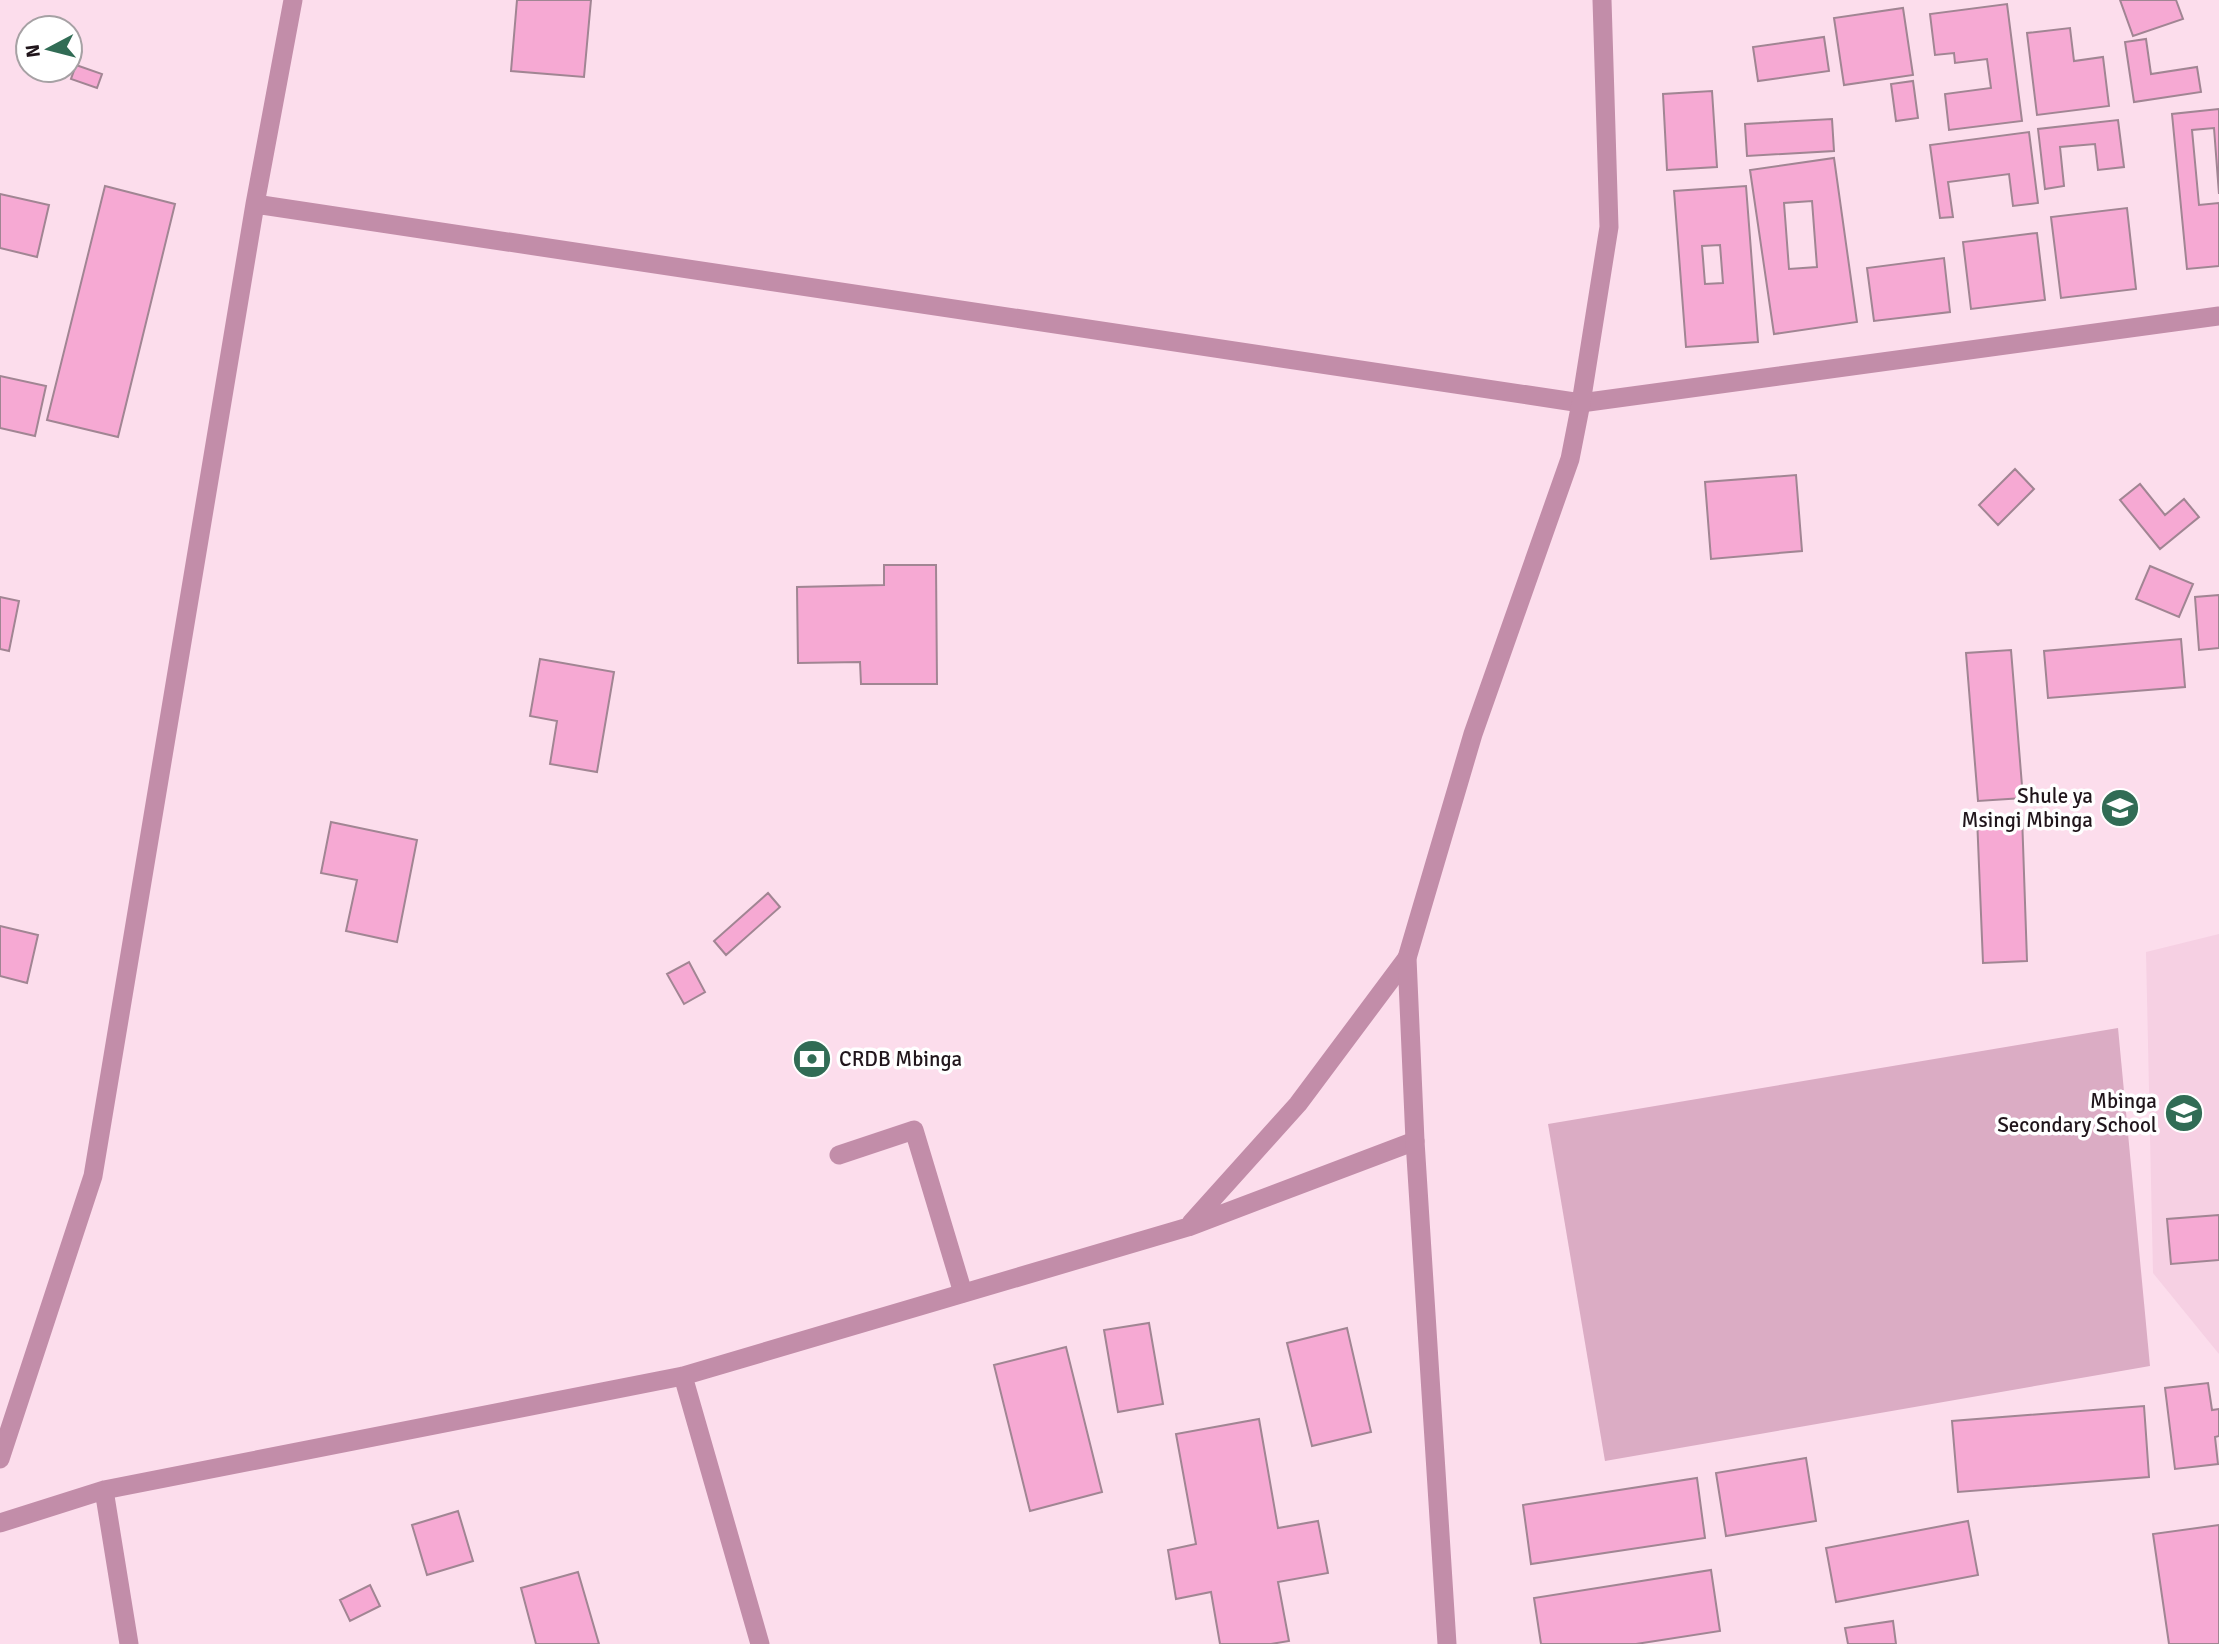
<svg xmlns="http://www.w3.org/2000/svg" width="2219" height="1644" font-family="Signika,sans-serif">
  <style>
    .built { fill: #f6d0e3 }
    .green { fill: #dbacc4 }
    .building { fill: #f6a9d3; stroke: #a18593; stroke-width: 2; fill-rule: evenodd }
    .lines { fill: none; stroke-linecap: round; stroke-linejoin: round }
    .service { stroke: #c28da9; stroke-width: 19 }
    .minor { stroke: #c28da9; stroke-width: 19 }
    .tertiary { stroke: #c28da9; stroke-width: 19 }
    .labels { text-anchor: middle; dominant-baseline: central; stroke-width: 7; stroke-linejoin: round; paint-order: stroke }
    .poi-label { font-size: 21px; fill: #20151b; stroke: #fff; text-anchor: end }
  </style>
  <rect width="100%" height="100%" fill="#fcddec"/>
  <path class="built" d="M 2219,934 L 2219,1354 L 2153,1273 L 2146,952 Z"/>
  <path class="green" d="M 2118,1028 L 2150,1366 L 1605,1461 L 1548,1124 Z"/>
  <path class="building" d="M 517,0 L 591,0 L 584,77 L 511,71 Z
    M 2120,0 L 2176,0 L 2183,19 L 2133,36 Z
    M 2007,4 L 2022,121 L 1949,130 L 1945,94 L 1991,88 L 1987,59 L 1955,63 L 1954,53 L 1935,55 L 1930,14 Z
    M 1903,8 L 1913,75 L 1844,85 L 1834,18 Z
    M 2070,28 L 2074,61 L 2103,57 L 2109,106 L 2037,115 L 2027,33 Z
    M 1824,37 L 1829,71 L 1758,81 L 1753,47 Z
    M 2146,39 L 2151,74 L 2197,67 L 2201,92 L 2134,102 L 2125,42 Z
    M 76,65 L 102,74 L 97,88 L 71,79 Z
    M 1913,81 L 1918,118 L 1896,121 L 1891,84 Z
    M 1712,91 L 1717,167 L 1667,170 L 1663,94 Z
    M 2219,109 L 2219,194 L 2214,128 L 2192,130 L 2199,205 L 2219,203 L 2219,266 L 2187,269 L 2172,114 Z
    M 1832,119 L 1834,151 L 1747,156 L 1745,124 Z
    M 2118,120 L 2124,167 L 2098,170 L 2095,144 L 2060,147 L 2064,186 L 2045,189 L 2038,129 Z
    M 2029,132 L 2038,203 L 2013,206 L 2009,174 L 1948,182 L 1953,217 L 1940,218 L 1930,145 Z
    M 1834,158 L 1857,322 L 1774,334 L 1750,170 ZM 1812,201 L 1817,267 L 1789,269 L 1784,203 Z
    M 105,186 L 175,204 L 118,437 L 47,420 Z
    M 1746,186 L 1758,342 L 1686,347 L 1674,191 ZM 1720,245 L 1723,283 L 1705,284 L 1702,246 Z
    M 0,194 L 49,205 L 37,257 L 0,248 Z
    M 2127,208 L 2136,289 L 2061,298 L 2051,217 Z
    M 2037,233 L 2045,300 L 1971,309 L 1963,242 Z
    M 1944,258 L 1950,312 L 1874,321 L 1867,268 Z
    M 0,376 L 46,386 L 35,436 L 0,428 Z
    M 2015,469 L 2034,489 L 1998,525 L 1979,505 Z
    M 1796,475 L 1802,551 L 1711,559 L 1705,482 Z
    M 2140,484 L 2165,515 L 2184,499 L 2199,517 L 2160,549 L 2120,500 Z
    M 884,565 L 936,565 L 937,684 L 861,684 L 860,662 L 798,663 L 797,587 L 884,585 Z
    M 2150,566 L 2193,584 L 2179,617 L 2136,599 Z
    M 2219,595 L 2219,648 L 2199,650 L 2195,597 Z
    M 0,597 L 19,601 L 9,651 L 0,649 Z
    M 2181,639 L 2185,687 L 2048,698 L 2044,651 Z
    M 2011,650 L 2023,798 L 1978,801 L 1966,653 Z
    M 540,659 L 614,672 L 597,772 L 550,764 L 557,721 L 530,716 Z
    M 2022,815 L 2027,961 L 1983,963 L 1977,817 Z
    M 331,822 L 417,840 L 397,942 L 346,931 L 357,880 L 321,873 Z
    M 768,893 L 780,907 L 726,955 L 714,941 Z
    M 0,926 L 38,935 L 27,983 L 0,976 Z
    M 689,962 L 705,992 L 684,1004 L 667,974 Z
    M 2219,1215 L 2219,1260 L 2171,1264 L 2167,1219 Z
    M 1149,1323 L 1163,1404 L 1118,1412 L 1104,1330 Z
    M 1347,1328 L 1371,1432 L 1312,1446 L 1287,1343 Z
    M 1066,1347 L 1102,1492 L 1030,1511 L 994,1365 Z
    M 2208,1383 L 2212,1410 L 2219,1409 L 2219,1436 L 2215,1437 L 2218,1464 L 2175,1469 L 2165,1388 Z
    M 2144,1406 L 2149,1477 L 1958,1492 L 1952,1421 Z
    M 1259,1419 L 1278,1528 L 1318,1521 L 1328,1573 L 1278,1582 L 1289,1641 L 1271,1644 L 1220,1644 L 1211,1592 L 1176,1599 L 1168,1550 L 1196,1544 L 1176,1434 Z
    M 1806,1458 L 1816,1521 L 1726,1536 L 1716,1473 Z
    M 1697,1478 L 1705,1538 L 1531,1564 L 1523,1505 Z
    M 458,1511 L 473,1561 L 427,1575 L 412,1525 Z
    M 1968,1521 L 1978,1575 L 1836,1602 L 1826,1548 Z
    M 2219,1525 L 2219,1644 L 2169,1644 L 2153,1534 Z
    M 1711,1570 L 1720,1631 L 1636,1644 L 1541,1644 L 1534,1598 Z
    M 578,1572 L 599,1644 L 536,1644 L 521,1588 Z
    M 370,1585 L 380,1606 L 350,1621 L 340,1600 Z
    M 1893,1621 L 1896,1644 L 1848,1644 L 1845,1628 Z"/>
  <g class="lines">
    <path class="service" d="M 839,1155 L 914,1130 L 963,1293"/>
    <path class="minor" d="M 255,204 L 1581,403 L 2219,316
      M 1191,1223 L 1298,1104 L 1407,958
      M 683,1376 L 760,1644
      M 0,1459 L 93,1176 L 255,204 L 293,0
      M 104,1490 L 129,1644
      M 0,1523 L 104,1490 L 683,1376 L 1188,1227 L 1415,1141"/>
    <path class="tertiary" d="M 1447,1644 L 1415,1141 L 1407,958 L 1473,734 L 1570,459 L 1581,403 L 1609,227 L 1602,0"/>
  </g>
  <defs>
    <g id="school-disc" transform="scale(2.0125)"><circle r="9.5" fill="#316c55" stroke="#fff"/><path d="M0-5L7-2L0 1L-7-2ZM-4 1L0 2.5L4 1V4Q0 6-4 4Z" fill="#fff"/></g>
    <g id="bank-disc" transform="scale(2.0125)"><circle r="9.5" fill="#316c55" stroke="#fff"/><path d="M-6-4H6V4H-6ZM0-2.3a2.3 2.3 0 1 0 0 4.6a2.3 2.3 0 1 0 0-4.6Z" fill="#fff"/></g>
  </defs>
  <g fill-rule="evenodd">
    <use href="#school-disc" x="2120" y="808"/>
    <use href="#bank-disc" x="812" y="1059"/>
    <use href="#school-disc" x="2184" y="1113"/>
  </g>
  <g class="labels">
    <g class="poi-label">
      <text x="2093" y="796">Shule ya<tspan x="2093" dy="24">Msingi Mbinga</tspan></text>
      <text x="839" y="1059" text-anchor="start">CRDB Mbinga</text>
      <text x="2157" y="1101">Mbinga<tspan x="2157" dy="24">Secondary School</tspan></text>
    </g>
  </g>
  <g transform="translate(49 49) rotate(263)"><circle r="33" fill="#ffffff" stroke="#a6a1a4" stroke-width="2"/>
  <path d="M0-5L12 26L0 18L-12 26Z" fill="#316c55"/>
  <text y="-10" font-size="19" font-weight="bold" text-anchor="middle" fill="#20151b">N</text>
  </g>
</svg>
